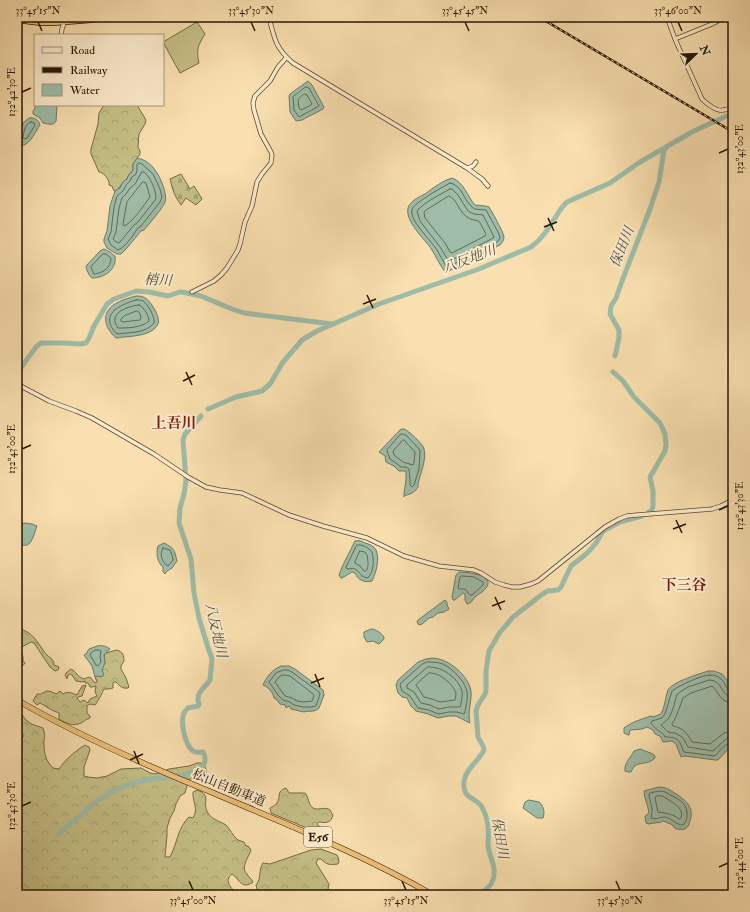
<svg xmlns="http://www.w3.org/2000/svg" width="750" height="912" font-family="'IM FELL Double Pica','Noto Serif JP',serif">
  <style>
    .forest { fill: url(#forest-crowns); stroke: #766b44 }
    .cemetery { fill: url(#cemetery-stones); stroke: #766b44 }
    .pitch { fill: #c5c086; stroke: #766b44 }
    .water { fill: #9ebda9; stroke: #6e7a66 }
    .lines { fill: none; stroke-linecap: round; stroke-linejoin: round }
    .shore { stroke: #626a56; stroke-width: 1 }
    .river { stroke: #9ebda9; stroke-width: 5 }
    .tertiary-casing { stroke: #5c482e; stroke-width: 5 }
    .trunk-casing { stroke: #271602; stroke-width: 6 }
    .motorway-casing { stroke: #271602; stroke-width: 6 }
    .tertiary { stroke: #fcebcc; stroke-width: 3.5 }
    .trunk { stroke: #edc078; stroke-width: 4.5 }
    .motorway { stroke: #edc078; stroke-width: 5 }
    .rail-casing { stroke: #271602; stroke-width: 2.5 }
    .rail { stroke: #fcebcc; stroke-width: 1; stroke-dasharray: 3; stroke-linecap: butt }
    .ticks { fill: none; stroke: #271602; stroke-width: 1.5 }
    .labels { text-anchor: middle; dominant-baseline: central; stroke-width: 4; stroke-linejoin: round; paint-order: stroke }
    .shield { fill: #fcebcc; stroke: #67563f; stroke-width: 1 }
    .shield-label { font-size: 12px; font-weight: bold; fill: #271602 }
    .street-label { font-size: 13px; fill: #271602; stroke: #fcebcc }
    .water-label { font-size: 14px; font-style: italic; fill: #51503c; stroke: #fcebcc }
    .quarter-label { font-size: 15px; font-weight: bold; fill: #7a1f14; stroke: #fcebcc }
    .neatline { fill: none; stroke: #271602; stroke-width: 1.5 }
    .ticks-label { font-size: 10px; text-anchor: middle; fill: #271602 }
  </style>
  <defs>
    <pattern id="forest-crowns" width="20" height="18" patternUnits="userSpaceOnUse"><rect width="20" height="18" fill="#c5c086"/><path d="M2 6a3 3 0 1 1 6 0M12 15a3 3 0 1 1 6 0" fill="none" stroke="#a9a472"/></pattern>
    <pattern id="cemetery-stones" width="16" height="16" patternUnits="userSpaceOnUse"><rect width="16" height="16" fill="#c5c086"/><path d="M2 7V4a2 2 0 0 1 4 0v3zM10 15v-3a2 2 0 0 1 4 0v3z" fill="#a9a472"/></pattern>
  </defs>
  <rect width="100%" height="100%" fill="#fae0b0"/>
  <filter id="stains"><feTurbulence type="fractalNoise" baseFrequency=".005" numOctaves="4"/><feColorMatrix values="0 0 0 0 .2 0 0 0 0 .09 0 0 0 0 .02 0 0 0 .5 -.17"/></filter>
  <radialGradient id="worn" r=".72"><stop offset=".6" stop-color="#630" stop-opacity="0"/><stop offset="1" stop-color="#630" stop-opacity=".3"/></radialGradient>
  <path class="forest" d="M 104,105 L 137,105 L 146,120 L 145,124 L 139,134 L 138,147 L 140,151 L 140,154 L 133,164 L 133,169 L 132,172 L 128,176 L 127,179 L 123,182 L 119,188 L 115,191 L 114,191 L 112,186 L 109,185 L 109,182 C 107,177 104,173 99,172 L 91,154 L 91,149 L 98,124 L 99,113 Z
    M 17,628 C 30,631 34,637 41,647 C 43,650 45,653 47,655 C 51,659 54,659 54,665 L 59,667 L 58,670 L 55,671 L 50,667 L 34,643 L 31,642 L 20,648 L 23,657 L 23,661 L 25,663 C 24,666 20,666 17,666 Z
    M 117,650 C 123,652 124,655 124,661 L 121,666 L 121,669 L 126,678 L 129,687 L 128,688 C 122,689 120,686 116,682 L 114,682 L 113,683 L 113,688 L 109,689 L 104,689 C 103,692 97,703 95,705 L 90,704 L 87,706 L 87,713 L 90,716 L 90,718 C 86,719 85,721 81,723 C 73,727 66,723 59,719 L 59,713 C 52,711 46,706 40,703 L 37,705 L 33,701 L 37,694 C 42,695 44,691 48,691 C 50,691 54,693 56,694 L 60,691 L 63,694 C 68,691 72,693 77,695 L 82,686 L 86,685 C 85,688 83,693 82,696 L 78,697 L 77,698 L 80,702 L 84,700 L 88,703 L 90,699 L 97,696 L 95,692 L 96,686 L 92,687 L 90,687 L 88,683 L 85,683 L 85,681 L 82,682 L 76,681 L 72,675 L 70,674 L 68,675 L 67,679 L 65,675 L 66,673 L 71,669 C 77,672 76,676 84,679 L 89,677 L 91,678 L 95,683 L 97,682 L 95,677 L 102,672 L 102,668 L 105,663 L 104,657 L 105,653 Z
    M 17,710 C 22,713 23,717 27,721 C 31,725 38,726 43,728 C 46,737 44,736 44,744 C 44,754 46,761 53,768 L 59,769 C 66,759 74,752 85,745 L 89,747 L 90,750 L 84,767 L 84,776 L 88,777 L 97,778 L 107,776 L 121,769 L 141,768 L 150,773 L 156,774 L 169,769 L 189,766 L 197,763 L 201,763 L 204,765 L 206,769 L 206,773 L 202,779 L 198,780 L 193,779 L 189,779 L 185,793 L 180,796 L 176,804 L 174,811 L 170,818 L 167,828 L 167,835 L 165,857 L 170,857 C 177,844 178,827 189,817 L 193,818 C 199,808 192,802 193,792 L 197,790 C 213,796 201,802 208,813 C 212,820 220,821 226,825 C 230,829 233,836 238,840 C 240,841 242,841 244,842 L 246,846 L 248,846 L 251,850 C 249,857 240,867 247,874 C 249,878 251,878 253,882 C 242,890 240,880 232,874 C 223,881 232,888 237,895 L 17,895 L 17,737 L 23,737 L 24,735 L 17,730 Z
    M 286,788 L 289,793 L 305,793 C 309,797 308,805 313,808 C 318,811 325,806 330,810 C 331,811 332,814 333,815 C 331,823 326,823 319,822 L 317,824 L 319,826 L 324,830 L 324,833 L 321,834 L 271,813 L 270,808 C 272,807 274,806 276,804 C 282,799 275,791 286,788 Z
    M 321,849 L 337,855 L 338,857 L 339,862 L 338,864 C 329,865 327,865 321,859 L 318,859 L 316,863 L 329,884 L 328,890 L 323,895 L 258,895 L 258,893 L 256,885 C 262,878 258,870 263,863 L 270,864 L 311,850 Z"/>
  <path class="cemetery" d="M 181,174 L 190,189 L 194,186 L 202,199 L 196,205 L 186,198 L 181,205 C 174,195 173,191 170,179 Z"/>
  <path class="pitch" d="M 197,22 L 205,34 C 198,45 196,50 199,63 L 180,73 L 163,42 Z"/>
  <path class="water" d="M 308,81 L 312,85 L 324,107 L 323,109 L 302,120 L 296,121 L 290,112 L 289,96 L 290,94 Z
    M 35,104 L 35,105 L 57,105 L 56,121 C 54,126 48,124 43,123 L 40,118 L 33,114 L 33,111 L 35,108 Z
    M 29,118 C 34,117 39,120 40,125 C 36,131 32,140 26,144 C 22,146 20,146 17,149 L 17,138 L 20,134 L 23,123 Z
    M 137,158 C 144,159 151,164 155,170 C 160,176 168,195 165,202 C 163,208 149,224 144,230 L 141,231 L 127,248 L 121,254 L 117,254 L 107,248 L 104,242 L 104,239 L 107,231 L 110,206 L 115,191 L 120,188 L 123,182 L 127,179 L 129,174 L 132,172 L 133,169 L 133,164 Z
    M 452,178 C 464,182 467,196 475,205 L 485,206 L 489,207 C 492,212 503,231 504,237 C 504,240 502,243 500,245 L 447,272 L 445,272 C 440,265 436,257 432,250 C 425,239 405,222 408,208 C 410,201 419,197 425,194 C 433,188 442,181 452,178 Z
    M 104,249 L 110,252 L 115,256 C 117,269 105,278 92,278 C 89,276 86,269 86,266 L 100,251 Z
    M 136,296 C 139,296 142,296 145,298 C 151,301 161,318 158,324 C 153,335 135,336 125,337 C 121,337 120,338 116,338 C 105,328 100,314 115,304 C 121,300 129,298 136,296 Z
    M 401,429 C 402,429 403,429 404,429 C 408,430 424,445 424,449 C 427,459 420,474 418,484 C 418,485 419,486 418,487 C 416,491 410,495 406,495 L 404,497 L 404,493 L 406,480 L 406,471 L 399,471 L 394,466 L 386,462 L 385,456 L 379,452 Z
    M 25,523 L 32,524 L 37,526 C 35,531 32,544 27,545 C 25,546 22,545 20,545 L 17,540 L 17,528 L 21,524 Z
    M 355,541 C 359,540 361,541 365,543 C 369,544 374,546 376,550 C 380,559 376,573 372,581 C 364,583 358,580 355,573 L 352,572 L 342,578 L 341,578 L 339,575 L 342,567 Z
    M 164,543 C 175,549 174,549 177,561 L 172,568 L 167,571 L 165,574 L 163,572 L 163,567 C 157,562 156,554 158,546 Z
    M 459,572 C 467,572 496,575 486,588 C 483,592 479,594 476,596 C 472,600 472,603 467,604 L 465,600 L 465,594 L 463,593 L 455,600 L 453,600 L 452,597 L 456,575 Z
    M 445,600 L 447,602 L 447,605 L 449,609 L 444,612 L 438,613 L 433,617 L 429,618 L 422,624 L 419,625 L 417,622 L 418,620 Z
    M 371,629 C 376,629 381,633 384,637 L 384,639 L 379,644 L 373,641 L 367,642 L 364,637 L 364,632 Z
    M 97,646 C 102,645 106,646 110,649 L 107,651 L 107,652 L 104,655 L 105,663 L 102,670 L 104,675 L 101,677 L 98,676 L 95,677 L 92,666 L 84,655 L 86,654 L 89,649 Z
    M 433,658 C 449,659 468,675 471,691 C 472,702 467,712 470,723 L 456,716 L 449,716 L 438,718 L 428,714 L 416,711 L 411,706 L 407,698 L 402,697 L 398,693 L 396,685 L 398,680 L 418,662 L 426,659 Z
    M 281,666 L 289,666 L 295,669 L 323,690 L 324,695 L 319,708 C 314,713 310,710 304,712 L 291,709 L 289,706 L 286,708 L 285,705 L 280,704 L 276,699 L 274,698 C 273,692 268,687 263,685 C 267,676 272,670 281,666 Z
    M 708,671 L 714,671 L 722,674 L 728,681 L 733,692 L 733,742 L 732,745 L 718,760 L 715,760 L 685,756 L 681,757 L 676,744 L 672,741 L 663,742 L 660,736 L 655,734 L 653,730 L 647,727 L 642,729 L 630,730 L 629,735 L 628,735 L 624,733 L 624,728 C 632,722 642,719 651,716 L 653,717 L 661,714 C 665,707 665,698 668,690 C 672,682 699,674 708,671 Z
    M 640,749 L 653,754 L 655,756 L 655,758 C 648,765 639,762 635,766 C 633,767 632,770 631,772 L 628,772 L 625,771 C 624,762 631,758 634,751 Z
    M 659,787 C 665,787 668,789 673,792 C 684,799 695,806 690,821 C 689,825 688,827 685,829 C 682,830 678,829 676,829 L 671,824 L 663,821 C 659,824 654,822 649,824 L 646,823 L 645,816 L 649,813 C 648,805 644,798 644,791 Z
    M 529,800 C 532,801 536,801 539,802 C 544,806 545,813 543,818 L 537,818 L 523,808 L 525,802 Z"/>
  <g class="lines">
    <path class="shore" d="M 306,87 L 309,88 L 319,106 L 299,117 L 294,110 L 293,97 Z
      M 304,94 L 307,95 L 312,104 L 311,105 L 301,110 L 299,108 L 298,100 Z
      M 31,122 L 34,123 L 35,125 L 27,138 L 24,139 L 23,137 C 24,131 25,124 31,122 Z
      M 139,163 L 142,164 L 153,174 L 160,189 L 162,197 L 160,202 L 141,226 L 138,228 C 133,235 126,247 118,250 L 111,245 L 108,239 L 111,232 L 114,207 L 117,196 L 123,191 L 126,185 L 130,181 L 132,177 L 136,174 L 137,170 L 137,165 Z
      M 142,172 L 144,172 C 151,178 156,190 156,199 L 138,222 L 134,225 L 120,242 L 118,243 L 115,241 L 113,239 L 116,232 L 119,208 L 122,198 L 126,194 L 130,188 L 135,184 Z
      M 143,182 L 146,183 L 150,197 C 144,205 132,223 124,226 L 123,224 L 127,202 Z
      M 450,183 C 462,185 464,200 471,206 C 475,211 481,209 486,210 L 499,234 L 500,238 L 497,242 L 448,267 L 446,266 C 443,261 440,255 437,250 C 431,240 409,221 412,209 C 414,203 444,186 450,183 Z
      M 450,189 L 452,189 L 458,195 L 468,211 L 474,214 L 483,215 L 494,237 L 493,238 L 450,261 L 448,260 L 440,247 L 420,221 L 417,211 C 423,203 441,194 450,189 Z
      M 449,196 C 457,199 459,212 467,217 C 471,220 475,220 479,221 L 486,234 L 485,236 L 452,253 L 450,252 L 445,243 L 425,218 L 424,213 L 425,211 Z
      M 103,254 L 106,254 L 111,258 C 111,268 103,273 94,274 L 91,267 Z
      M 136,300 C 139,300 141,300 143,301 C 148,304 155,317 154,323 C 145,334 130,332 117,334 C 98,315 119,305 136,300 Z
      M 139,305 C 144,307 149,316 149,321 C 141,328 128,328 118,328 C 107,313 128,306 139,305 Z
      M 137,311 L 139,312 L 141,317 L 140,320 L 123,322 L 121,321 L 121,319 L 124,316 Z
      M 401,434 L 403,434 L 407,436 L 420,450 L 419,469 L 414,485 L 412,487 L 410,485 L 410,480 L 409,469 L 406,467 L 401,467 L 396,463 L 390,459 L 387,451 L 387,450 Z
      M 404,440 L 415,452 L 414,463 L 413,465 L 403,462 L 394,455 L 393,451 L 402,441 Z
      M 357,545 C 362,544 369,548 372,552 C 374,561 374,571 368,578 C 357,577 361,566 348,569 L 346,568 Z
      M 163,548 L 170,550 L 172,555 L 173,560 L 168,566 C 162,563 159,554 163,548 Z
      M 360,551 L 365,552 L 367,555 C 368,560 369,567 366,571 L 364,571 L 360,566 L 355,563 Z
      M 462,576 L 474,577 L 483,582 L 483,585 L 472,595 L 470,595 L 465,589 L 460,589 L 458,588 L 460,577 Z
      M 96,650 L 99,650 L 101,651 L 100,657 L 101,662 L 98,666 L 96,665 L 90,655 L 92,652 Z
      M 427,662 C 432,662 437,662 443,664 C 453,669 465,681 467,692 C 468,699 466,708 464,714 L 457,712 L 449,712 L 438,714 L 429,710 L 418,708 L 410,696 L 402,691 L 400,685 L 401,683 L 421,665 Z
      M 428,667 C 442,666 458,678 462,691 C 463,696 461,703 460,707 L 449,707 L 439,709 L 430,705 L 421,703 L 414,692 L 407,688 L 407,685 L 424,670 Z
      M 284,670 L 288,670 L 292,672 L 319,692 L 320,694 L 316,706 L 312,707 L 303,707 L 294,705 L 290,702 L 283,700 L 278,695 L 269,682 L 276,673 Z
      M 429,673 C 439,672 454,684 456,694 C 456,696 455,698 455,700 L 440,702 L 432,699 L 424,697 L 416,685 Z
      M 283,675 L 290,676 L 313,694 L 314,696 L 312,701 L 303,702 L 297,701 L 292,698 L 285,696 L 275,682 L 279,677 Z
      M 733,692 C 726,691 726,683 721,679 C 718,676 714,675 709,675 C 700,676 680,685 672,691 L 665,714 L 662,718 L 652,721 L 651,723 C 652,725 656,729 659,731 C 662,733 663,733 665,737 C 671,737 677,737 680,743 C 682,746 682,749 684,752 L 715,756 C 720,751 725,743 733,742
      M 733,697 C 719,696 724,680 709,680 L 688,687 L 677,694 C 675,701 673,712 668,719 C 666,721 663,723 661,725 L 668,732 L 675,733 L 682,737 L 685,741 L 687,746 L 688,747 L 713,751 L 726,739 L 733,737
      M 733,703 C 719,702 720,693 712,686 L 691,693 L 683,698 L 676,717 L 672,724 L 673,726 C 683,728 688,734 692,742 L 710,744 L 724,733 L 733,731
      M 660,791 C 665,791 667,793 672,796 C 676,798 680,800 683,803 C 688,809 689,819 683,825 C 676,825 672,818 665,817 C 659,817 656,820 651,818 C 654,806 650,805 649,794 L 650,793 Z
      M 657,796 C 663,795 664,797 669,800 C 676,805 684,809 681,818 L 679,819 C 673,814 666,813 658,812 L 655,798 Z"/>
    <path class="river" d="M 615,356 L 619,338 L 619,330 L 610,314 L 611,306 L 616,298 L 622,281 L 650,209 L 659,182 L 664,150 L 667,147
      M 613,372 L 623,381 L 634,397 L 660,423 L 665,434 L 666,445 L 665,451 L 650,477 L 653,491 L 653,506 L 652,510 L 649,512
      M 17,373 L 36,347 L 41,343 L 65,343 L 80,344 L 86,343 L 89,338 L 94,326 L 107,304 L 114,299 L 136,291 L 149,292 L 168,296 L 180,292 L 182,292 L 201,296 L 232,309 L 244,313 L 332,324
      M 208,409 L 236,397 L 262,391 L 270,384 L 283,362 L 296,347 L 302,340 L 317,331 L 379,304 L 479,269 L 531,247 C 542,239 548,229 555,218 C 559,212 562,206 567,202 L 610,183 L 640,162 L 692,132 L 733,113
      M 502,630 L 513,617 L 540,596 L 547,591 L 558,590 L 561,587 L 571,566 L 585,555 L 591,549 L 596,543 L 603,531 L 620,522 L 642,516
      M 59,834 C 64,828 71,824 77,818 C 84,813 89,807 96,802 C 110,791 129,783 146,780 C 162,777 186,777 200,769 C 206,765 206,757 203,752 C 199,752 196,753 193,751 C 185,745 180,722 184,713 C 185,711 187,709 188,708 L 198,706 L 199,705 C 195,692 204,689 210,680 L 212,658 L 209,651 L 199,618 L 194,593 L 191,559 L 179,523 L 180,508 L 184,494 L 186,481 L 183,440 L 185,434 L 201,416
      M 479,895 C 483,891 490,888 492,882 C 498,869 490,859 488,846 C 488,840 489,834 488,828 C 488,821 485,813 482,807 C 475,796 462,800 464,781 C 466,768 479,761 484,750 L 483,746 L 478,737 L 476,711 L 478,705 L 485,694 L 486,691 L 486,671 L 489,651 L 500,632"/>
    <g class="tertiary-casing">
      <path id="tertiary" d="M 269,17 C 274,38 276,49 293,63 L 467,168 L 482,179 L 488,186
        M 667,17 L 675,39 L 702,99 C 706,103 717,112 723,110 C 726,110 730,108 733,106
        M 61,35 L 62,29 L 65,20
        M 675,39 L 712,24 L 725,17
        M 467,168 L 473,166 L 476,162
        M 192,292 L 214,281 L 221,275 L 227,268 L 238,250 L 240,244 L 245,222 L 252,206 L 257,182 L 262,174 L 271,163 L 272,155 L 271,152 L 261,134 L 254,110 L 253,103 L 255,96 L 270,81 L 278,67 L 286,58
        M 17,384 L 49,401 L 76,411 L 92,418 L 154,454 L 188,477 L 206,487 L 220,490 L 242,493 L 289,515 L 323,526 L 367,538 L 404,556 L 439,566 L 474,570 L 481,573 L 495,582 L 504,585 L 512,587 L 520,587 L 531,584 L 538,581 L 605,527 L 619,519 L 627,516 L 637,515 L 712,509 L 721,506 L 733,500"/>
    </g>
    <g class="trunk-casing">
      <path id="trunk" d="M 29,17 L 52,19 L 76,17
        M 17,20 L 41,23 L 52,23 L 91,20 L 109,17"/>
    </g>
    <g class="motorway-casing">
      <path id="motorway" d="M 17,700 C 79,736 145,765 211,792 C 286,824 362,854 433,895"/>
    </g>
    <use href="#tertiary" class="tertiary"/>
    <use href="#trunk" class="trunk"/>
    <use href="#motorway" class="motorway"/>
    <g class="rail-casing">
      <path id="rail" d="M 539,17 L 733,132"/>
    </g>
    <use href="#rail" class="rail"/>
  </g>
  <path class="ticks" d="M 38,22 L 42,31M 251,22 L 255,31M 465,22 L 469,31M 678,22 L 682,31M 22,92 L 31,88M 719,153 L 728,149M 548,218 L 554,231M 544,227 L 557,222M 367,295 L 373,308M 363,304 L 376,299M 186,372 L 192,385M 183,381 L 195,375M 22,449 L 31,445M 719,510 L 728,506M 676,520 L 682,533M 673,529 L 686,524M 495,597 L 501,610M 492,606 L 505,601M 315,674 L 320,687M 311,683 L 324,678M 134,751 L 139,764M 130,760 L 143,754M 22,806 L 31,802M 719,867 L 728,863M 189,881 L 193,890M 402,881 L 406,890M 616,881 L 620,890"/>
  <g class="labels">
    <rect class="shield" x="304" y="827" width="28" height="20" rx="3"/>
    <g class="shield-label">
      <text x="318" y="837">E56</text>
    </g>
    <g class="street-label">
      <text transform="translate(229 788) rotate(22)">松山自動車道</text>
    </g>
    <g class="water-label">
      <text transform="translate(622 247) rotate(-68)">保田川</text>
      <text transform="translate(469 259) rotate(-21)">八反地川</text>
      <text transform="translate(158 280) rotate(3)">梢川</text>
      <text transform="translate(216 630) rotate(77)">八反地川</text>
      <text transform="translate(500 838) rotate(80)">保田川</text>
    </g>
    <g class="quarter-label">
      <text x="174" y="423">上吾川</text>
      <text x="684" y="585">下三谷</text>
    </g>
  </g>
  <rect width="750" height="912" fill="none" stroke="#fae0b0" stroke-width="44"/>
  <rect x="34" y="34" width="130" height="72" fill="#fcebcc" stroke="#a7967b"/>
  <rect x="42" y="47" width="20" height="6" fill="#fcebcc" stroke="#a7967b"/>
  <text x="70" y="54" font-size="12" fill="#271602">Road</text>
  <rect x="42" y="67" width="20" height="6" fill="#271602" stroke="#a7967b"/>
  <text x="70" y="74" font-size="12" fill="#271602">Railway</text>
  <rect x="42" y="84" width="20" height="12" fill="#9ebda9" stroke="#a7967b"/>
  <text x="70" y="94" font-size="12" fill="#271602">Water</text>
  <g transform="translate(696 54) rotate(67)" stroke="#fcebcc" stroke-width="3" paint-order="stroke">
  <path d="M0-3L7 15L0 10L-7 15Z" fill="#271602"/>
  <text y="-6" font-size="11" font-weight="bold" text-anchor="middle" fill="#271602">N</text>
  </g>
  <rect x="22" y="22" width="706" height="868" class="neatline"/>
  <g class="ticks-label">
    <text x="38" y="14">33°45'15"N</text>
    <text x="251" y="14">33°45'30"N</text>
    <text x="465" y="14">33°45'45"N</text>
    <text x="678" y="14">33°46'00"N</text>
    <text transform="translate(11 92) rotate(-90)" y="4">132°42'30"E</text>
    <text transform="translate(739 149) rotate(-90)" y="4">132°43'00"E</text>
    <text transform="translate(11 449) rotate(-90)" y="4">132°43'00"E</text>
    <text transform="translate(739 506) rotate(-90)" y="4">132°43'30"E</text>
    <text transform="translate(11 806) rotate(-90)" y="4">132°43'30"E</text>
    <text transform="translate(739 863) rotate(-90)" y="4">132°44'00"E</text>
    <text x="193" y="904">33°45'00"N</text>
    <text x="406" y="904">33°45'15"N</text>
    <text x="620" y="904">33°45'30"N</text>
  </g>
  <rect width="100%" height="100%" filter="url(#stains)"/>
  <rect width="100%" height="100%" fill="url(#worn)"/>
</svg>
